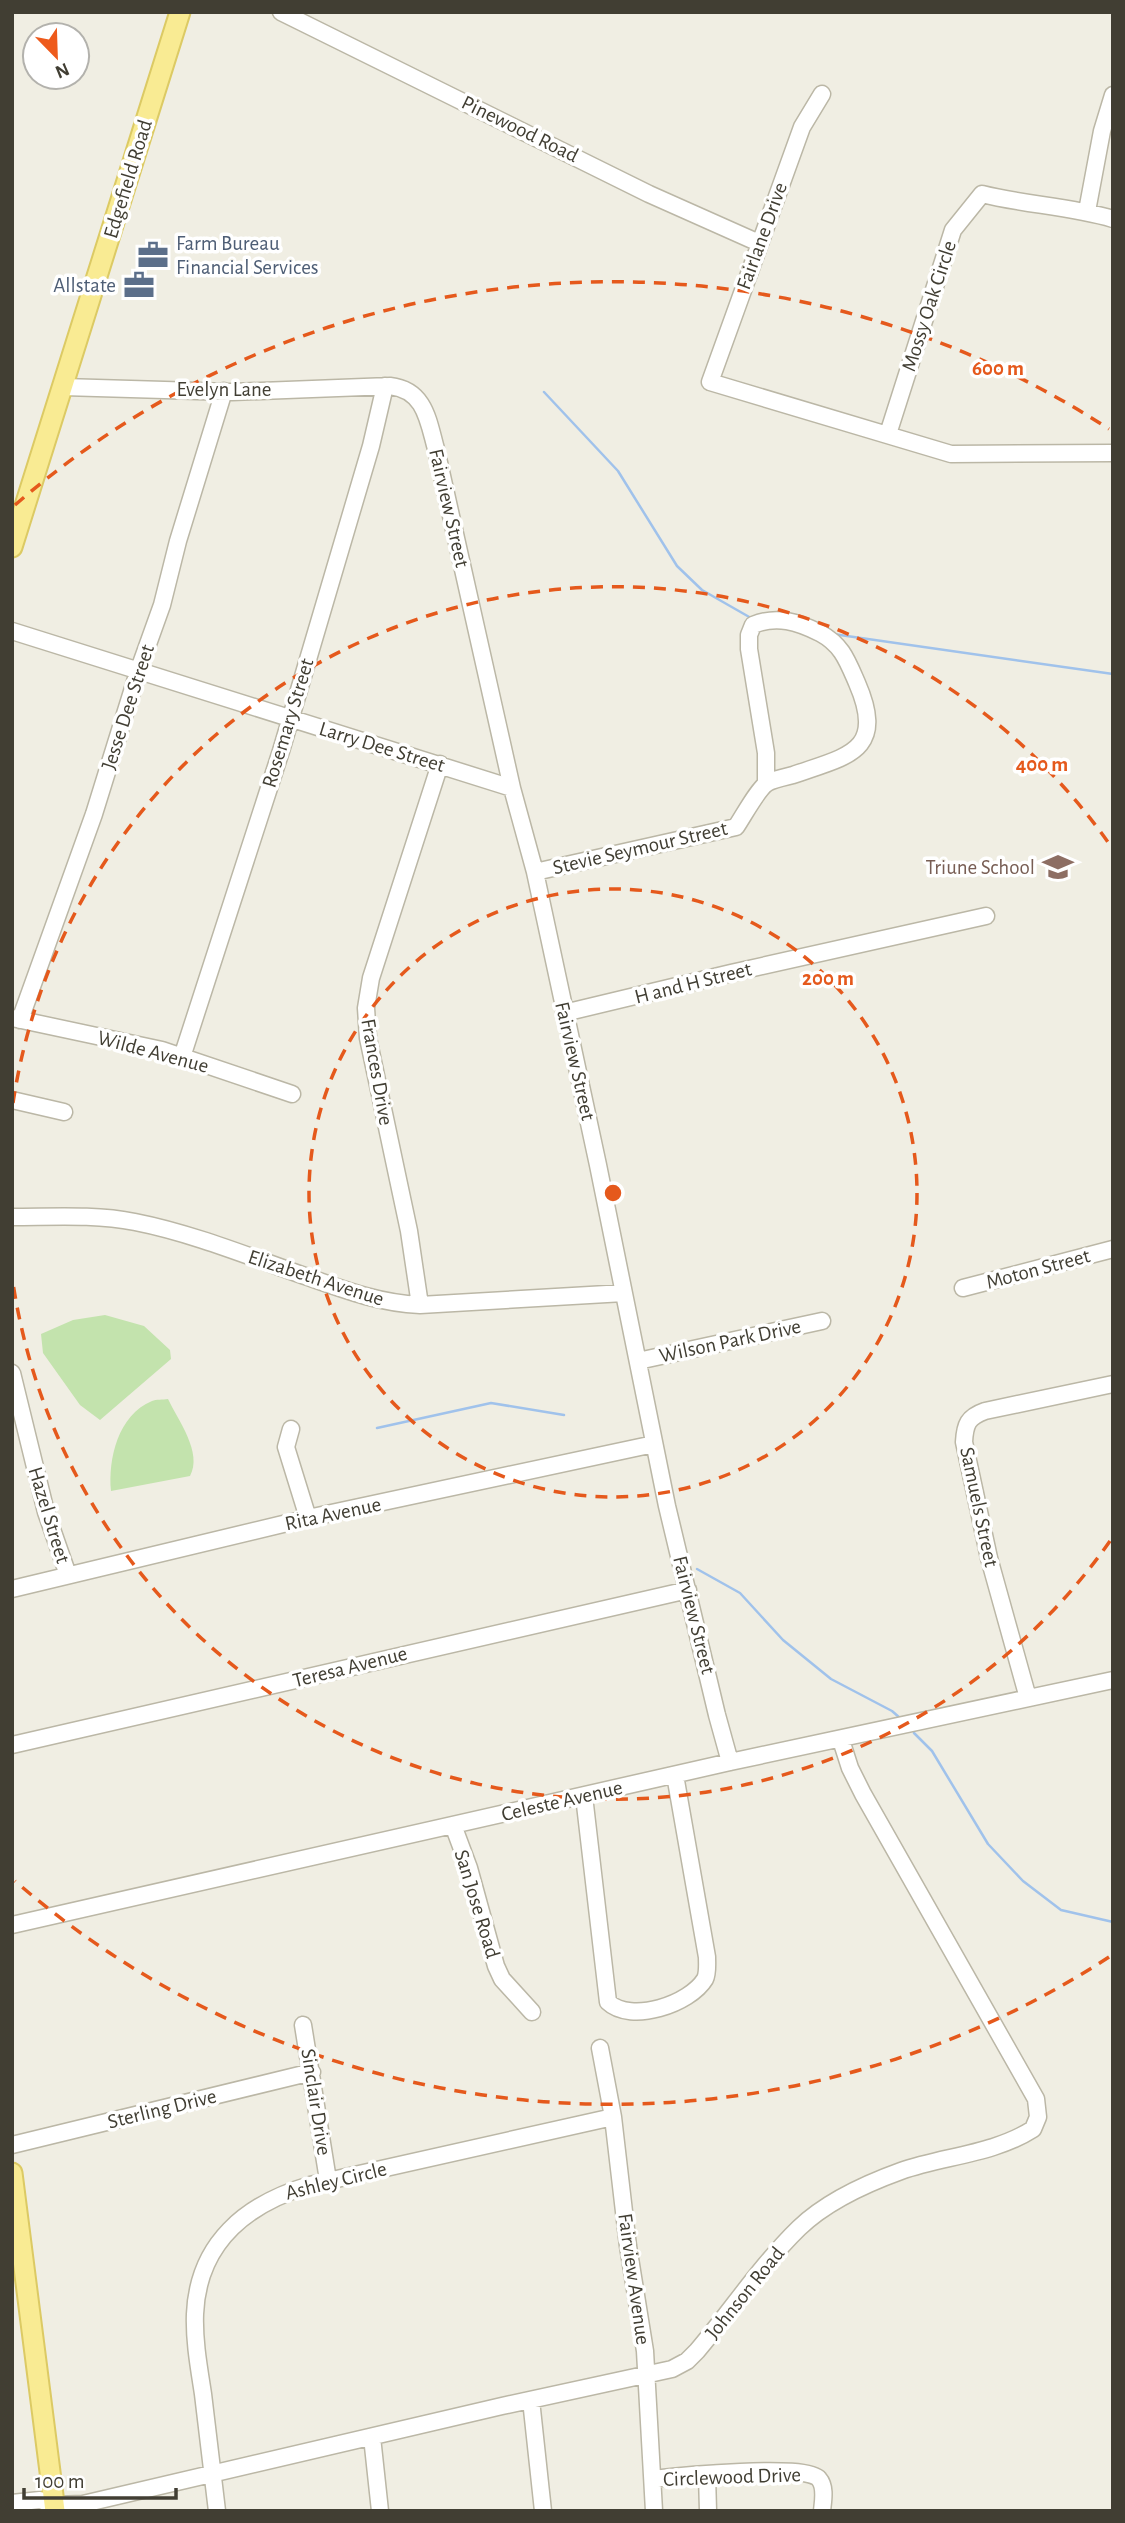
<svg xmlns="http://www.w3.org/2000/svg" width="1125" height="2523" font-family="'Alegreya Sans',sans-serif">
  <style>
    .pitch { fill: #c3e3ad }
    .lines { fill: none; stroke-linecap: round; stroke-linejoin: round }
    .stream { stroke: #a0c2eb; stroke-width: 2.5 }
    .minor-casing { stroke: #bbb7a6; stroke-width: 19 }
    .major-casing { stroke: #dcca64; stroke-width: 23 }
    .minor { stroke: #fff; stroke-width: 16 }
    .major { stroke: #f9eb93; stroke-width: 19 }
    .ring { fill: none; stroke: #e5591c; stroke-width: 3.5; stroke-dasharray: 12 9 }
    .labels { text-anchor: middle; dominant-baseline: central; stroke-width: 7; stroke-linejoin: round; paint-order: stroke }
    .street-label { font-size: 21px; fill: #413e33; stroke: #fff }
    .service-label { font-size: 21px; fill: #4e5e75; stroke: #fff; text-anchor: start }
    .education-label { font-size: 21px; fill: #785e54; stroke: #fff; text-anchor: end }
    .centre { fill: #e5591c; stroke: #fff; stroke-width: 3.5 }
    .ring-label { font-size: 21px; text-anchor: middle; font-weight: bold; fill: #e5591c; stroke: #fff; stroke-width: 7; stroke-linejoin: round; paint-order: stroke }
  </style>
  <rect width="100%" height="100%" fill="#f0eee3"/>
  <path class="pitch" d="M 105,1315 L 144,1326 L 170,1350 L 171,1359 L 100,1420 L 80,1405 L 43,1353 L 41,1334 L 73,1320 Z
    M 168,1399 C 178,1420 203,1453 190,1476 L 111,1491 C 108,1459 118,1415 152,1401 C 156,1399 163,1400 168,1399 Z"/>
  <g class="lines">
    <path class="stream" d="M 544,392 L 618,471 L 677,566 L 702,590 L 751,618
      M 833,634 L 1113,674
      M 377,1428 L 491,1403 L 564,1415
      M 697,1569 L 740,1593 L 783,1640 L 831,1679 L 892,1711 L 900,1718
      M 914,1733 L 932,1751 L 988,1844 L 1023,1881 L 1061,1910 L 1113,1922"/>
    <g class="minor-casing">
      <path id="minor" d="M 281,12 L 649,194 L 759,243
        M 822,94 L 802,127 L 710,382 L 951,454 L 1113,453
        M 1087,211 L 1102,131 L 1113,95
        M 63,387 L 232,392 L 390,386 C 425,390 428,420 436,449 L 512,788 L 535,872 L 598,1165 L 667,1506 L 717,1715 L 730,1762
        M 888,434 L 953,230 L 982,194 C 1025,205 1070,206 1113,219
        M 12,631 L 512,788
        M 535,872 L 736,827 C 743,817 757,790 767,783 C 774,779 785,777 793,775 C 847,756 887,752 857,683 C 847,660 842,645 820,633 C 798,622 777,615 753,625 L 749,635 L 749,649 L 766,753 L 766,784
        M 564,1013 L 731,973 L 986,916
        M 12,1018 L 162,1050 L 292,1094
        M 20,1020 L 94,814 L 138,672 L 162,605 L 178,541 L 224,391
        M 182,1057 L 281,751 L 371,446 L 385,386
        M 12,1100 L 64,1112
        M 12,1217 C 52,1217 95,1214 135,1222 C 191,1233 248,1256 302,1275 C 342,1289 378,1303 420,1305 L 624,1293
        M 963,1288 L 1113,1249
        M 420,1305 L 409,1231 L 368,1038 L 366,1008 L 371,978 L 440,764
        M 638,1361 L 822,1321
        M 12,1373 L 46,1512 L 68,1575
        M 291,1429 L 286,1447 L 308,1518
        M 12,1589 L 308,1518 L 654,1444
        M 1028,1698 L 989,1558 L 964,1442 C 965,1424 968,1417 985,1411 L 1113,1384
        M 12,1745 L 688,1590
        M 584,1796 L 608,2002 C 631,2024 690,2004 705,1979 C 708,1973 707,1964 707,1957 L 675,1775
        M 453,1825 L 469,1868 L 496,1966 L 502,1979 L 532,2012
        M 12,1925 L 730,1762 L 1113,1680
        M 303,2025 L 328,2180
        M 600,2048 L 613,2117 L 628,2246 L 645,2351 L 654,2511
        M 12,2145 L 312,2072
        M 531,2400 L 543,2511
        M 372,2437 L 380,2511
        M 707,2475 L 708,2511
        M 653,2479 C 677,2476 807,2463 819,2479 C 826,2487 823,2501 822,2511
        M 12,2503 L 40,2500 L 54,2505 L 83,2504 L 502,2406 L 672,2369 L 687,2361 L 697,2351 C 731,2311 761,2265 799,2228 C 827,2201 865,2184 901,2171 C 944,2156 994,2154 1033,2129 L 1038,2117 L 1036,2099 L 863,1794 L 850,1768 L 841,1740
        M 217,2511 C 212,2472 208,2433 203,2394 C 199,2368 194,2341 195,2314 C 198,2243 246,2204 310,2185 L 613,2117"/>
    </g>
    <g class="major-casing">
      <path id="major" d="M 12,547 L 180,12
        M 12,2173 L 55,2511"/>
    </g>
    <use href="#minor" class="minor"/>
    <use href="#major" class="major"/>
  </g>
  <g class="ring">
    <circle cx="613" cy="1193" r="304"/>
    <path d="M1110 1541A607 607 0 0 1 13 1283M13 1103A607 607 0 0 1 1110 845"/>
    <path d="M1109 1957A911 911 0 0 1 15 1881M15 505A911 911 0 0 1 1109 429"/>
  </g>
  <defs>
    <g id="office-bare" transform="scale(2.415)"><path d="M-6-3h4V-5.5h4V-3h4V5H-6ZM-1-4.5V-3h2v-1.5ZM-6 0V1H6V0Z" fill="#5c6f8a" stroke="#fff" stroke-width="2.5" paint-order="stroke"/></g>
    <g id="school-bare" transform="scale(2.415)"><path d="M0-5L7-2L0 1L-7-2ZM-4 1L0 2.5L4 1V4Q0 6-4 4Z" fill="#8d6e63" stroke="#fff" stroke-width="2.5" paint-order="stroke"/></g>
  </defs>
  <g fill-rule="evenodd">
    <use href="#office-bare" x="153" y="255"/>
    <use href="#office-bare" x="139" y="285"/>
    <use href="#school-bare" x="1058" y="867"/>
  </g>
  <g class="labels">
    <g class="street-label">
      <text transform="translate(520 129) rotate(26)">Pinewood Road</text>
      <text transform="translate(128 179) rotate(-73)">Edgefield Road</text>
      <text transform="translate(762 236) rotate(-70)">Fairlane Drive</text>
      <text transform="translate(929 306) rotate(-72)">Mossy Oak Circle</text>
      <text x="224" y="389">Evelyn Lane</text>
      <text transform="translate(449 508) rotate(77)">Fairview Street</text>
      <text transform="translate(128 707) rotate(-72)">Jesse Dee Street</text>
      <text transform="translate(288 723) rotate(-73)">Rosemary Street</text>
      <text transform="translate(382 747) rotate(17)">Larry Dee Street</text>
      <text transform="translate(640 848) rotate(-13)">Stevie Seymour Street</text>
      <text transform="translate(693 983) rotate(-14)">H and H Street</text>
      <text transform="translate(153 1052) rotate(15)">Wilde Avenue</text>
      <text transform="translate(575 1061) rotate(77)">Fairview Street</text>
      <text transform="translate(377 1072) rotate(80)">Frances Drive</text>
      <text transform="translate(1038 1269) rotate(-15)">Moton Street</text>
      <text transform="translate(316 1278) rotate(18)">Elizabeth Avenue</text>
      <text transform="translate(730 1341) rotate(-12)">Wilson Park Drive</text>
      <text transform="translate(979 1507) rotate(78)">Samuels Street</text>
      <text transform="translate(333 1514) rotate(-12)">Rita Avenue</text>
      <text transform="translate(49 1515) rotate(73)">Hazel Street</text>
      <text transform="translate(694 1615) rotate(76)">Fairview Street</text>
      <text transform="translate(350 1667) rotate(-14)">Teresa Avenue</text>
      <text transform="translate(562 1801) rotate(-13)">Celeste Avenue</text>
      <text transform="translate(477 1904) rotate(73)">San Jose Road</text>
      <text transform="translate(316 2102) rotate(81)">Sinclair Drive</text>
      <text transform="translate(162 2109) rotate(-14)">Sterling Drive</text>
      <text transform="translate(336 2181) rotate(-14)">Ashley Circle</text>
      <text transform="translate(634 2279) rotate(82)">Fairview Avenue</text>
      <text transform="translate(745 2293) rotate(-51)">Johnson Road</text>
      <text transform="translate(732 2477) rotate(-2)">Circlewood Drive</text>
    </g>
    <g class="service-label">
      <text x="176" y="243">Farm Bureau<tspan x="176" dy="24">Financial Services</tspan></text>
      <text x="116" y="285" text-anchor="end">Allstate</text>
    </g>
    <g class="education-label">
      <text x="1035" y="867">Triune School</text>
    </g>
  </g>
  <circle cx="613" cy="1193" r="10" class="centre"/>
  <g class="ring-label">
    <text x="998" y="375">600 m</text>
    <text x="1042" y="771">400 m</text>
    <text x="828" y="985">200 m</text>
  </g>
  <rect width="1125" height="2523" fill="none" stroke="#413e33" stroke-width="28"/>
  <g transform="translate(56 56) rotate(157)"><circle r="33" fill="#ffffff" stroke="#b3b2ad" stroke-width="2"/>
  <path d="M0-5L12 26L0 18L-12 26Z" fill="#ee5a1b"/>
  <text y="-10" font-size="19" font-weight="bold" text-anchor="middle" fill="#413e33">N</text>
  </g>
  <path d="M24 2488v10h152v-10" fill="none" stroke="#413e33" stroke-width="3.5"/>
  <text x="35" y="2488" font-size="21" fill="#413e33" stroke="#ffffff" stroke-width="5" paint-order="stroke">100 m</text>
</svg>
